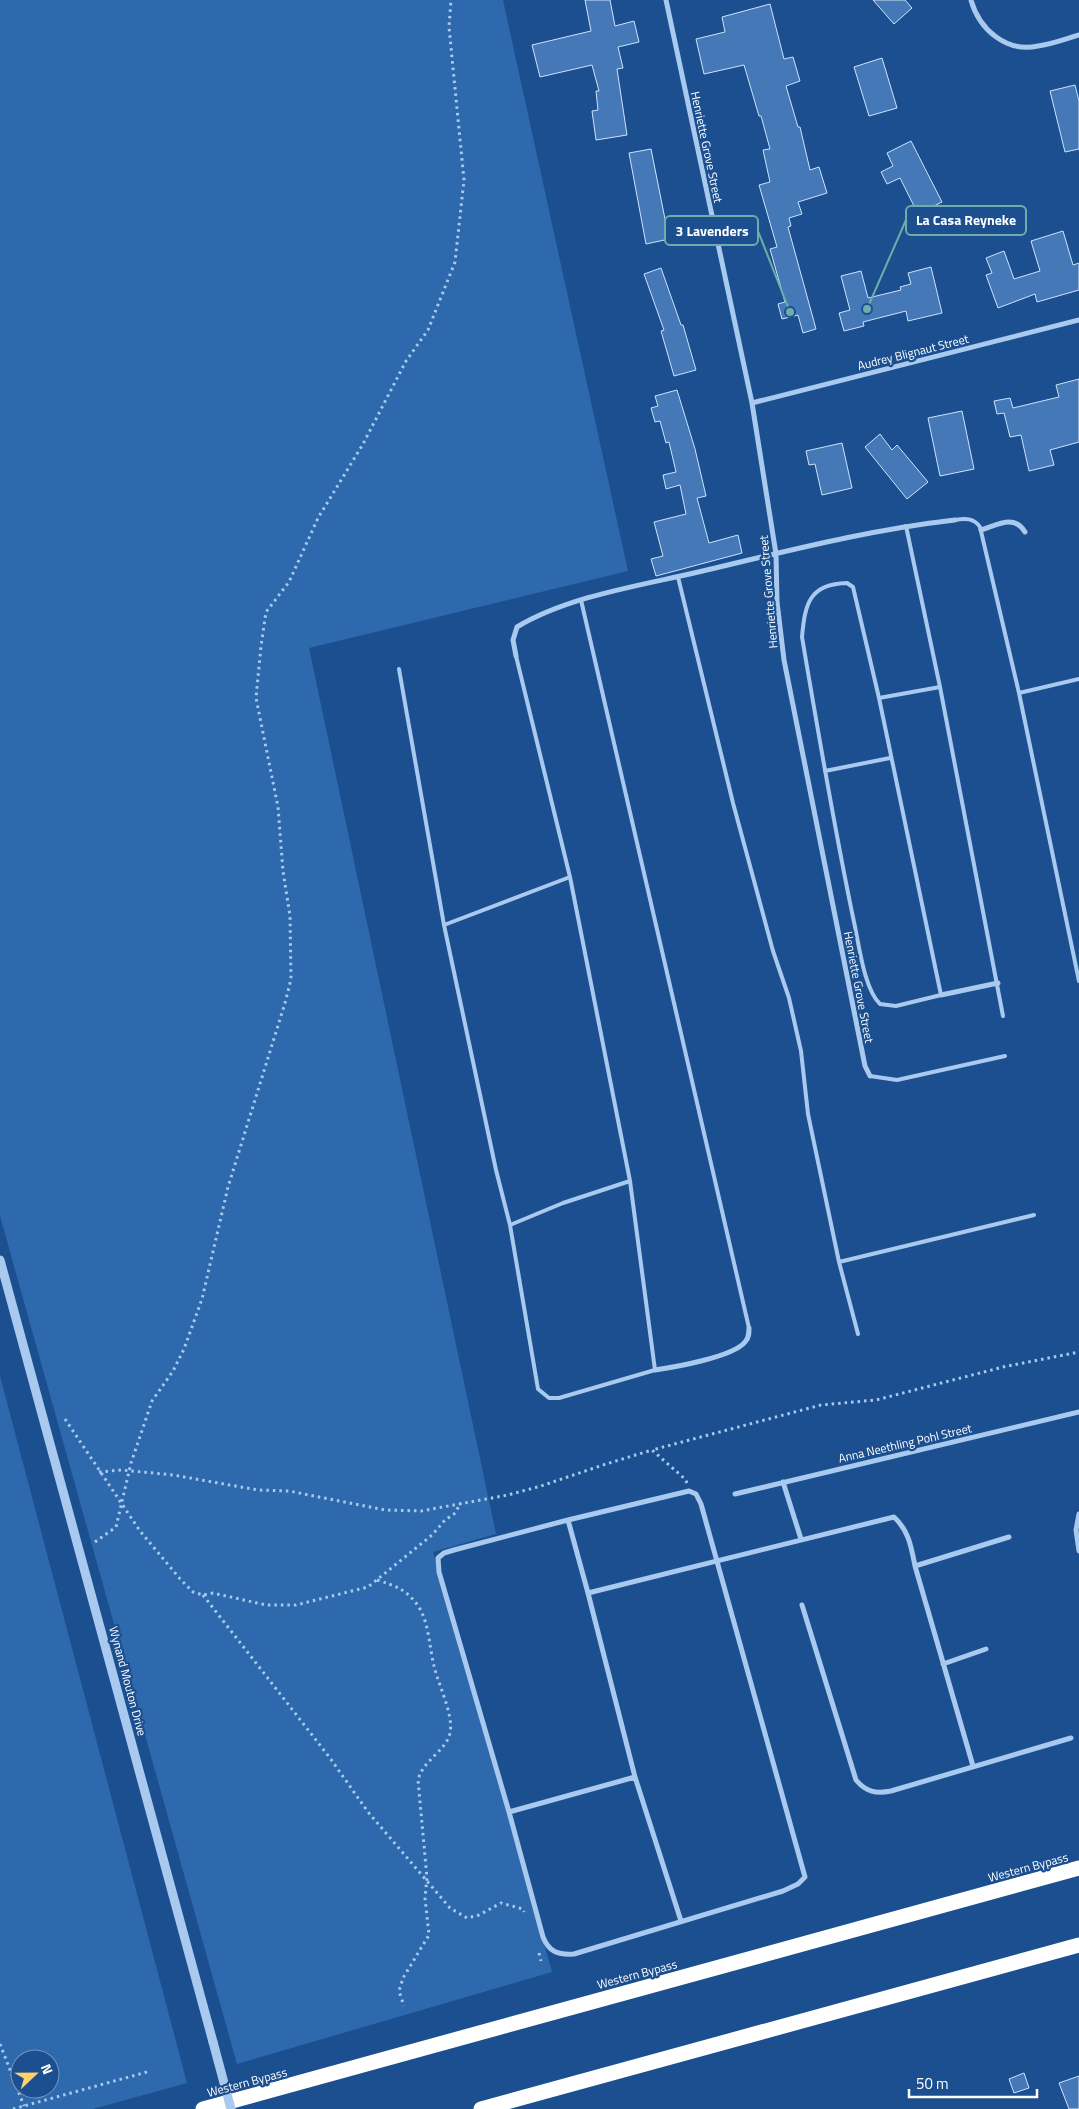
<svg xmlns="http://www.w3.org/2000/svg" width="1079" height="2109" font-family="'Titillium Web',sans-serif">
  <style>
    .green { fill: #2e69ad; fill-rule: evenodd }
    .building { fill: #4478b7; stroke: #cfe3fa }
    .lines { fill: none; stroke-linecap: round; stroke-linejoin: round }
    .path { stroke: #a9c9ee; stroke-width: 3; stroke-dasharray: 2.5 4; stroke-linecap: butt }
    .service { stroke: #a9c9ee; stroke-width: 4 }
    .minor { stroke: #a9c9ee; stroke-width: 5 }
    .tertiary { stroke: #a9c9ee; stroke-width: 9 }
    .motorway { stroke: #fff; stroke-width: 15 }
    .tertiary-bridge { stroke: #a9c9ee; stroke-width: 9 }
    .labels { text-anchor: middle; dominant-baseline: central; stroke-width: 4.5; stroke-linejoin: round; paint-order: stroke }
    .street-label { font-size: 12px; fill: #fff; stroke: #1b4f8f }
    .leader { fill: none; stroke: #6fada8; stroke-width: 2 }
    .callout-dot { fill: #6fada8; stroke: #1b4f8f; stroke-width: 2 }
    .callout { fill: #1b4f8f; stroke: #6fada8; stroke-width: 2 }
    .callout-label { font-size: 14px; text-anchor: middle; font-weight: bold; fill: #fff }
  </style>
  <rect width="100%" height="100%" fill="#1b4f8f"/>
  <path class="green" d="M 0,0 L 503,0 L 628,571 L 309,648 L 496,1534 L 433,1552 L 552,1972 L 237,2064 L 0,1216 Z
    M 0,1376 L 187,2083 L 93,2109 L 0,2109 ZM 20,2059 L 50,2059 L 50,2089 L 20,2089 Z"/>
  <path class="building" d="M 585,0 L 610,0 L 615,26 L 634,21 L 639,42 L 618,47 L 623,68 L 617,69 L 627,135 L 596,140 L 592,111 L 598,110 L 596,91 L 599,91 L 592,65 L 540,77 L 532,45 L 591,31 Z
    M 873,0 L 905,0 L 912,8 L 894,24 Z
    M 770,4 L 784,59 L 793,57 L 800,81 L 786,86 L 798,127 L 800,127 L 810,170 L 819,167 L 827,193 L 798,202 L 802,214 L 789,218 L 791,226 L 788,227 L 816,329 L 803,333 L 798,315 L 782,319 L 778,304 L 785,302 L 770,249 L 777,247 L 759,185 L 770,182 L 763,150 L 770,149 L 761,116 L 759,116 L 744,65 L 704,74 L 696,39 L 725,32 L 722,17 Z
    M 882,58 L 897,108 L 869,116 L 854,67 Z
    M 1075,85 L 1079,101 L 1079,149 L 1065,152 L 1050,91 Z
    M 911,141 L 942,202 L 918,214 L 900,178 L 887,184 L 881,172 L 893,166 L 887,153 Z
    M 651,149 L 669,239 L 646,244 L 629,153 Z
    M 1063,231 L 1073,265 L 1079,263 L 1079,290 L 1037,302 L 1035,294 L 998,308 L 986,275 L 992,273 L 986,258 L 1004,251 L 1014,279 L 1040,271 L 1031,241 Z
    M 931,267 L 942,313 L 908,321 L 906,311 L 863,322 L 864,326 L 844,331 L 839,313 L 850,310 L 841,276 L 861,271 L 868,298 L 901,290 L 900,287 L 911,284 L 908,273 Z
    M 661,268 L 681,325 L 683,325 L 696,370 L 674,376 L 661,331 L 664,330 L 644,274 Z
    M 1079,379 L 1079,442 L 1050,450 L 1054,465 L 1029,471 L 1021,435 L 1010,437 L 1004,413 L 997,414 L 994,401 L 1010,398 L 1013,408 L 1059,397 L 1056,385 Z
    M 677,390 L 695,449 L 706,496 L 697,498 L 709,543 L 738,535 L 742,553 L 656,576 L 651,559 L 663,556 L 654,522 L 686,514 L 680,485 L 666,489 L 663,475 L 676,472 L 669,442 L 666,443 L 660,421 L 655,422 L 651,408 L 658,406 L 655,396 Z
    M 962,411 L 974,469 L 940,476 L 928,418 Z
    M 880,434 L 892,450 L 897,445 L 928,482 L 907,499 L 865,447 Z
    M 842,443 L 852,488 L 822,495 L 815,464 L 809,465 L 806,451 Z
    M 1024,2073 L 1029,2088 L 1014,2093 L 1009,2079 Z
    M 1079,2076 L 1079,2109 L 1069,2109 L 1059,2083 Z"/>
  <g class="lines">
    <path class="path" d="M 65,1419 L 140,1531 L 181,1580 L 193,1592 L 203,1595 L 213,1593 L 266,1605 L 296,1605 L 368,1587 L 432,1535 L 445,1520 L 454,1514 L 461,1503
      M 99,1472 L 121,1470 L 173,1475 L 258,1490 L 289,1491 L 385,1510 L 421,1511 L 508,1495 L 541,1486 L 606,1464 L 652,1450
      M 687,1483 L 685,1479 L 652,1450 L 821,1405 L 876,1400 L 1003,1367 L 1079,1352
      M 95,1542 L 116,1527 L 131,1463 L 152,1401 L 173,1371 L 184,1349 L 202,1299 L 228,1187 L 285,1003 L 291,979 L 290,916 L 283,871 L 278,807 L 256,698 L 261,646 L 266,612 L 289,582 L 318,518 L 363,444 L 406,361 L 428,330 L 455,262 L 464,180 L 449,27 L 451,0
      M 377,1580 C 395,1586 404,1588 416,1603 C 429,1619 429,1646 434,1666 C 438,1684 454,1715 450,1733 C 446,1751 423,1760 418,1780 L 427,1878 L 425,1898 L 429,1935 L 403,1978 L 399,1991 L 404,2006
      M 203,1595 L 330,1758 L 368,1812 L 450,1908 L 467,1918 L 479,1915 L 501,1903 L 523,1909 L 524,1912
      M 539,1953 L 541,1961
      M 0,2044 L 24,2106
      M 13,2109 L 147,2072"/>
    <path class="service" d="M 955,520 C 965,518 974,518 980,527 L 1019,693 L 1079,981
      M 906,526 L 940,687 L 1003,1016
      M 678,577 L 733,803 L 773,951 L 789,998 L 801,1051 L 808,1114 L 839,1262 L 858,1334
      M 847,583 L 853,587 L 879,698 L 941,995 L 896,1006 L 880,1004 C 864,989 859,944 854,922 C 834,827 818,732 802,637 C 805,604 809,584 847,583 Z
      M 581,600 L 749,1328
      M 399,669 L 444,925 L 496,1170 L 510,1225 L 538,1389 L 549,1398 L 559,1398 L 655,1370 L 630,1181 L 570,877 L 516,656
      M 1019,693 L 1079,679
      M 879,698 L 940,687
      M 825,771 L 890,758
      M 444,925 L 570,877
      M 870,1076 L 897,1080 L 1005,1056
      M 510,1225 L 563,1203 L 630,1181
      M 839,1262 L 1034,1215"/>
    <path class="minor" d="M 666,0 L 752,403 L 776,554 L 777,602 L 784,660 L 865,1066 L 870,1076
      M 971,0 C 979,29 1006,53 1038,46 C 1052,44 1065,39 1079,35
      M 752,403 L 1079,320
      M 981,530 C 997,525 1015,514 1025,532
      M 516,656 L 513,640 L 517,627 C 567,597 637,586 694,573 C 780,553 866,530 955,520
      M 941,995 L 998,983
      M 655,1370 C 675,1367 733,1357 745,1342 C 749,1338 749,1333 749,1328
      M 783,1482 L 801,1539
      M 689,1491 L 696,1494 L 701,1504 L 805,1877 L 798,1884 L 783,1891 L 574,1954 C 558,1955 549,1952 543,1937 L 509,1812 L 439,1572 L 438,1558 L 444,1553 L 454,1550 L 568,1520 Z
      M 735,1494 L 1079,1412
      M 1079,1514 L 1076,1530 L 1079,1551
      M 568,1520 L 588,1593 L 635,1777 L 681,1921
      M 915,1566 L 1009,1537
      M 588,1593 L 894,1517 C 909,1531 911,1546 915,1566 L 973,1766
      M 802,1605 L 856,1780 C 866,1792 876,1794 891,1791 L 1071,1738
      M 943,1664 L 986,1649
      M 509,1812 L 635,1777"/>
    <path class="tertiary" d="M 0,1260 L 213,2042"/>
    <path class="motorway" d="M 203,2109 L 1079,1868
      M 481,2109 L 1079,1945"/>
    <path class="tertiary-bridge" d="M 213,2042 L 231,2109"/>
  </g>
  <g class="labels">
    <g class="street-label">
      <text transform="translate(707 147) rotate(78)">Henriette Grove Street</text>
      <text transform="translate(913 352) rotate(-14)">Audrey Blignaut Street</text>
      <text transform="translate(768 592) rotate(-95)">Henriette Grove Street</text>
      <text transform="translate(859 987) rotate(79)">Henriette Grove Street</text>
      <text transform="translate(905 1443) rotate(-13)">Anna Neethling Pohl Street</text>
      <text transform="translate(128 1681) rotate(75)">Wynand Mouton Drive</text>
      <text transform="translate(1028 1867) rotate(-15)">Western Bypass</text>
      <text transform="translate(637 1974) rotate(-15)">Western Bypass</text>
      <text transform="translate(247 2082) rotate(-15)">Western Bypass</text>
    </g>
  </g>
  <path class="leader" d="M867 309L906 220M790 312L758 231"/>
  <g class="callout-dot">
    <circle cx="867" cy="309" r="5"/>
    <circle cx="790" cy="312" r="5"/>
  </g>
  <g class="callout">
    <rect x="906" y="206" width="120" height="29" rx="5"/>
    <rect x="665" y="216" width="93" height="29" rx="5"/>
  </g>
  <g class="callout-label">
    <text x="966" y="225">La Casa Reyneke</text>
    <text x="712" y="236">3 Lavenders</text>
  </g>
  <g transform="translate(35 2074) rotate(68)"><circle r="24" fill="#1b4f8f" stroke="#7695bc"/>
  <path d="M0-4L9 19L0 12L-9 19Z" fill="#ffd166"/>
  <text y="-8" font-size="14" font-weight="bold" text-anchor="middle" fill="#ffffff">N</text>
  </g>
  <path d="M909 2089v8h128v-8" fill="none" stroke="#ffffff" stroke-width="2.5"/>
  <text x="916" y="2089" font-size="15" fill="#ffffff" stroke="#1b4f8f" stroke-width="4" paint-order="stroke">50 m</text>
</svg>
